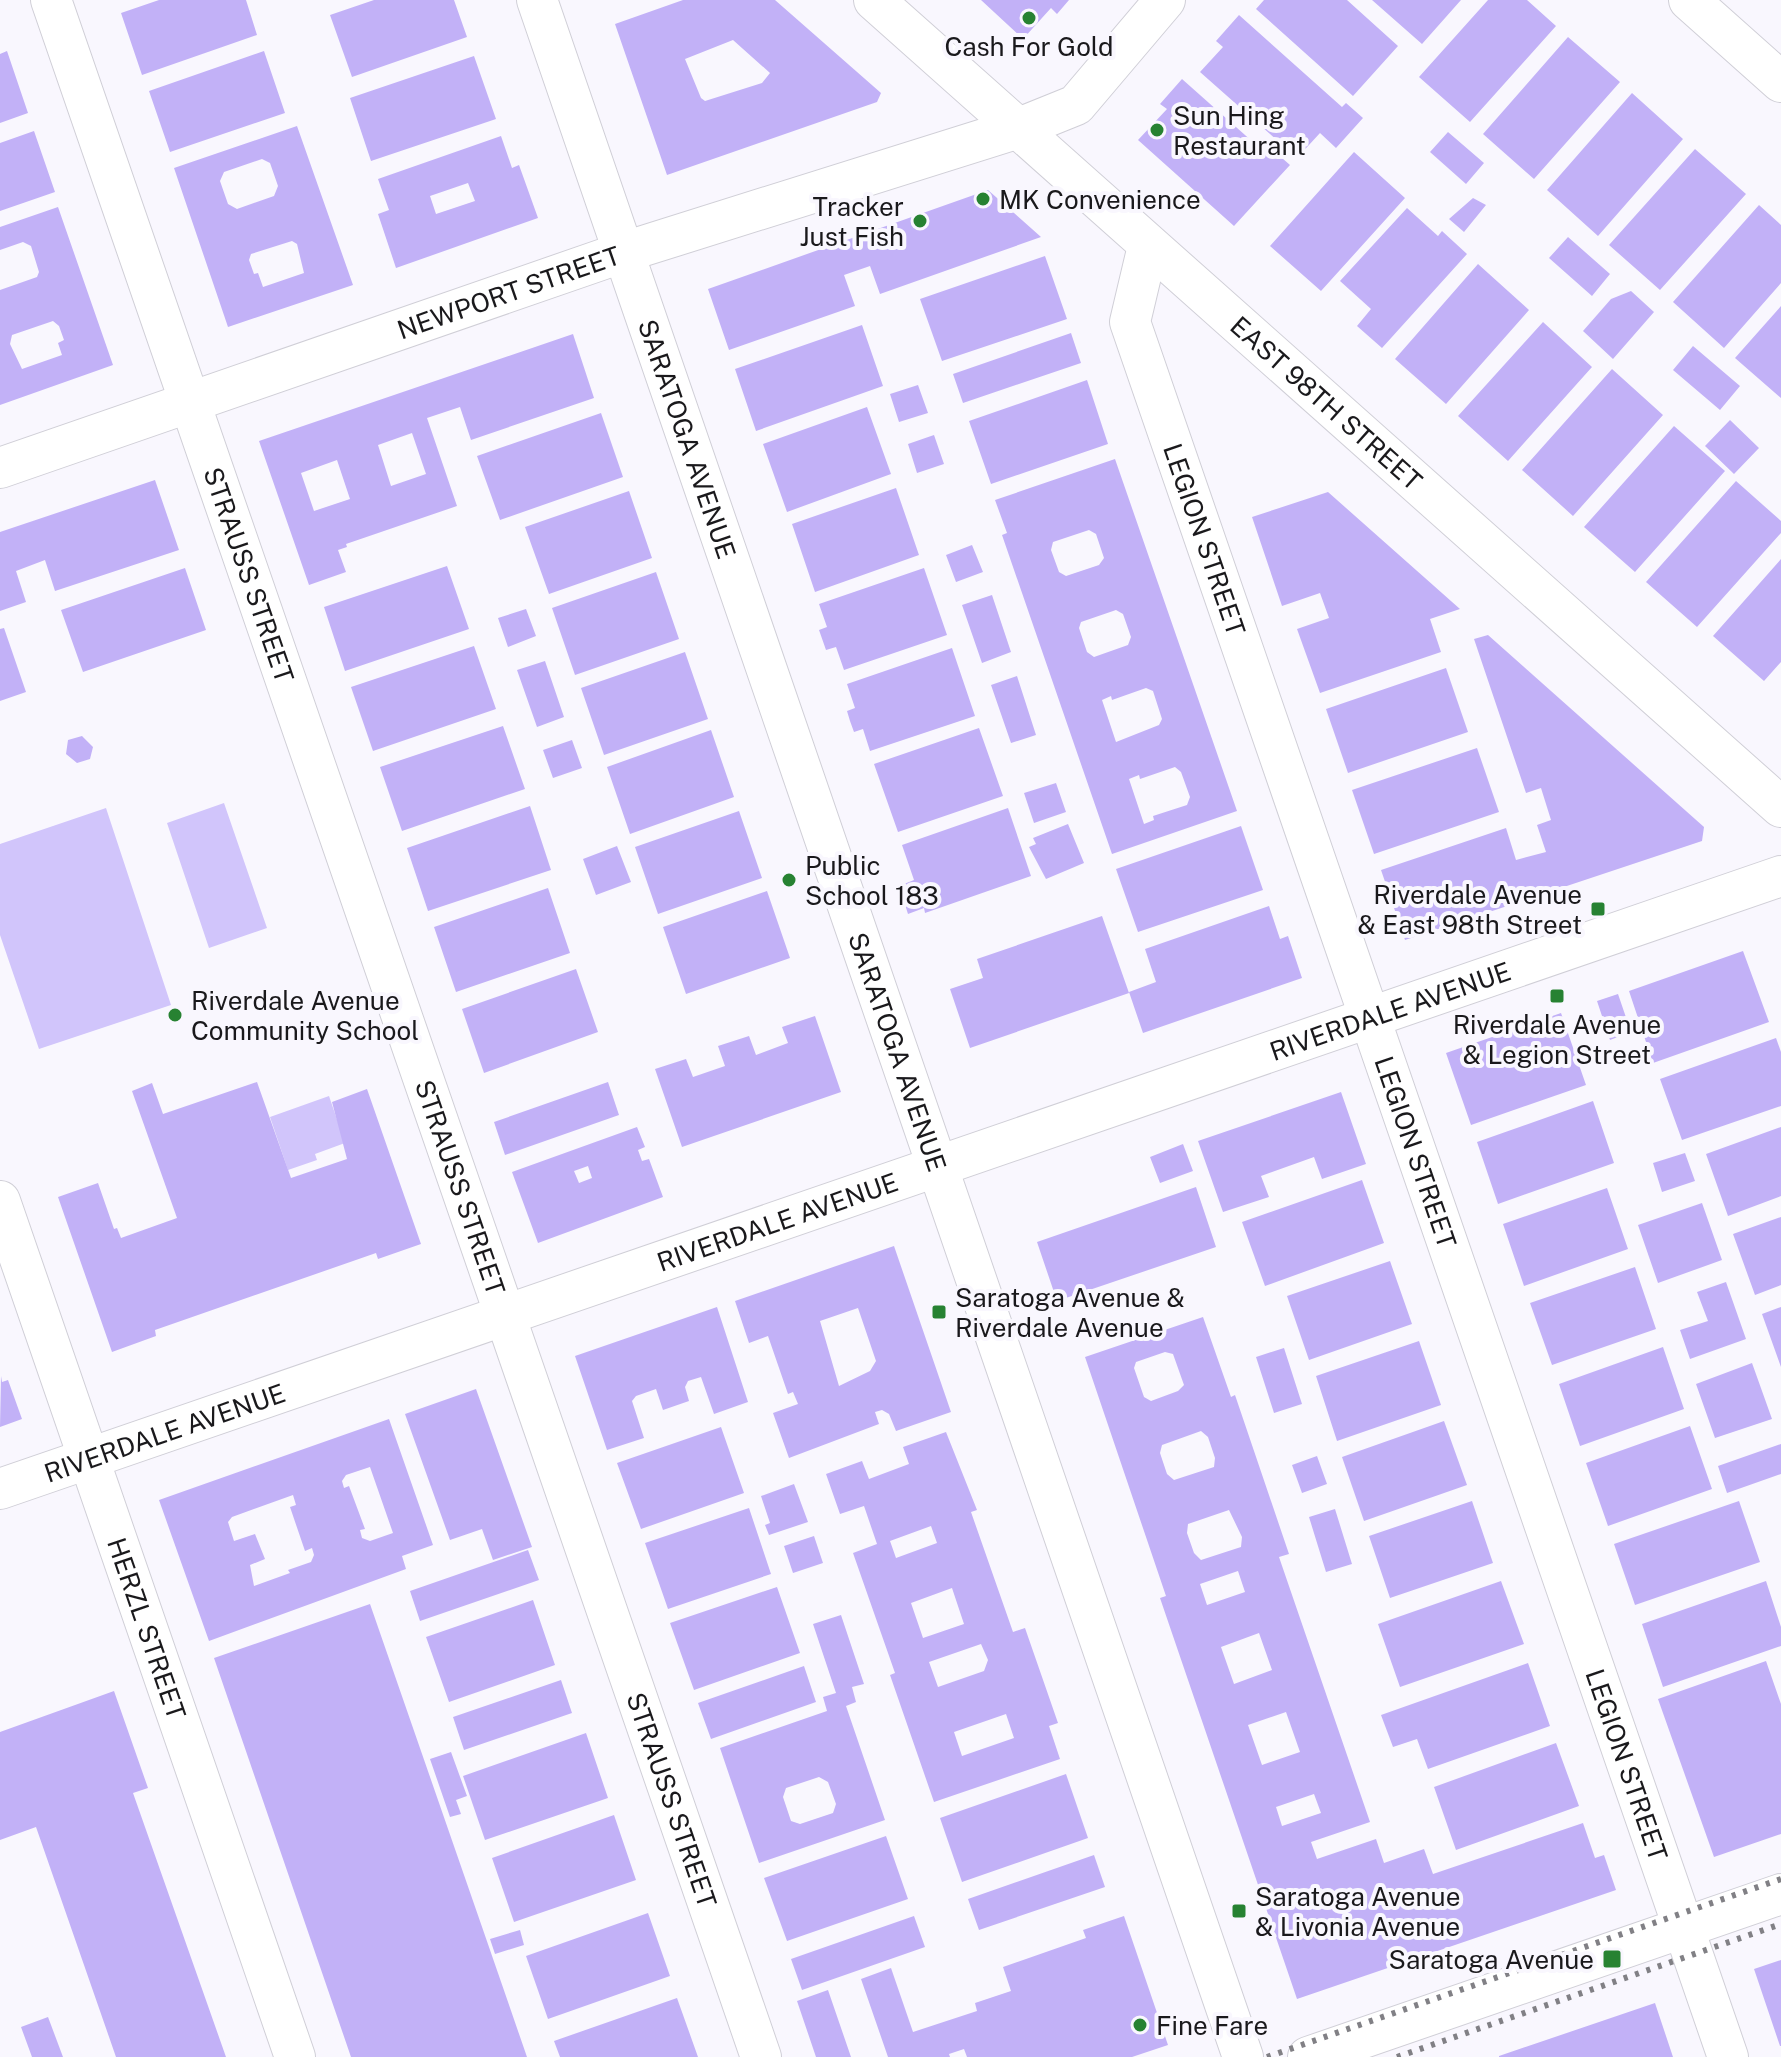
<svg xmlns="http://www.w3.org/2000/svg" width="1781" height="2057" font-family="'Public Sans',sans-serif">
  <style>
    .green { fill: #d1c5fb }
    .building { fill: #c2b1f7; fill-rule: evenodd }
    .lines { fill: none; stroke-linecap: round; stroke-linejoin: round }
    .minor-casing { stroke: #d0cfd7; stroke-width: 42 }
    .minor { stroke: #fff; stroke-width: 40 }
    .rail { stroke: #818085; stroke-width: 6; stroke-dasharray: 4 8; stroke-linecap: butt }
    .poi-dot { fill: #278232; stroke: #f9f7fe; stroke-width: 3 }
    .labels { text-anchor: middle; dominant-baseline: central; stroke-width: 8; stroke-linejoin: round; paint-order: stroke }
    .poi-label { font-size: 26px; fill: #1a191c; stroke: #f9f7fe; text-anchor: start }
    .street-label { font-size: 26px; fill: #1a191c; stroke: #f9f7fe }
  </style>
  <rect width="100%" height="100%" fill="#f9f7fe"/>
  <path class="green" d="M 224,803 L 267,928 L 209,948 L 167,823 Z
    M 106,808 L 171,1005 L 39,1049 L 0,935 L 0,844 Z
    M 329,1096 L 345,1143 L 315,1154 L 317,1160 L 288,1170 L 270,1117 Z"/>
  <path class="building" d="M 159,0 L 246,0 L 257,35 L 142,75 L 121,13 Z
    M 374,0 L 454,0 L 467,37 L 352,77 L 330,15 Z
    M 683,0 L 775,0 L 881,93 L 877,102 L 667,175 L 615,24 ZM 733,40 L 770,73 L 762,83 L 705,101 L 701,98 L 685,59 Z
    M 981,0 L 1069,0 L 1057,14 L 1051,8 L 1023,39 Z
    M 1264,0 L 1347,0 L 1398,46 L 1353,96 L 1256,9 Z
    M 1372,0 L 1461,0 L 1422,44 Z
    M 1488,0 L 1527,0 L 1556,26 L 1470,122 L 1419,77 Z
    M 1239,15 L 1342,107 L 1346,103 L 1363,118 L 1336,148 L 1320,133 L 1297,158 L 1200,72 L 1223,47 L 1216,41 Z
    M 1568,37 L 1620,82 L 1534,179 L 1483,134 Z
    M 7,51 L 28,113 L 0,123 L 0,54 Z
    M 264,51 L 285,113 L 170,152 L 149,91 Z
    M 474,56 L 496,119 L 371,161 L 350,98 Z
    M 1182,79 L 1254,143 L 1259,138 L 1290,165 L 1234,226 L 1138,140 L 1167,109 L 1160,104 Z
    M 1632,93 L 1683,139 L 1598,236 L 1547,190 Z
    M 297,126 L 353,285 L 228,327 L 174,168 ZM 262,159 L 270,163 L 278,186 L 274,196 L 237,209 L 228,204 L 220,181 L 224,172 ZM 292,241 L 297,244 L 304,273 L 263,287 L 258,273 L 254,274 L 249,260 L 251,254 Z
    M 34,131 L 55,192 L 0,211 L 0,143 Z
    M 1448,132 L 1484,163 L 1466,184 L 1430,152 Z
    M 501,136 L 512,168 L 519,165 L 538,218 L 396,268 L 378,214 L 389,210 L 378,179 ZM 468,183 L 475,201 L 436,214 L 430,196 Z
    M 1695,149 L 1746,194 L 1660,290 L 1609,245 Z
    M 1354,152 L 1405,198 L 1321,291 L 1270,246 Z
    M 988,190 L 1041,237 L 880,294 L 870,266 L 844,275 L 855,306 L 729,350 L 708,289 Z
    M 1473,198 L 1486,205 L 1464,232 L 1449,219 Z
    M 1759,205 L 1781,225 L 1781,283 L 1724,348 L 1673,302 Z
    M 58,207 L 113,365 L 0,405 L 0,290 L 37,277 L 39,272 L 31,246 L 23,242 L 0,250 L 0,227 ZM 53,321 L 59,326 L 64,340 L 58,343 L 62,355 L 22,369 L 10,344 L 12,335 Z
    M 1407,208 L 1438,236 L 1442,231 L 1467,254 L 1382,348 L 1357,326 L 1371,309 L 1340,281 Z
    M 1568,237 L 1610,274 L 1592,296 L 1549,258 Z
    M 1045,256 L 1067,319 L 942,361 L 920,299 Z
    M 1478,264 L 1529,310 L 1446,404 L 1395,359 Z
    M 1631,291 L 1654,312 L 1613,359 L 1583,331 L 1611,299 Z
    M 1781,306 L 1781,398 L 1735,358 Z
    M 1543,322 L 1592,367 L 1508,461 L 1458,416 Z
    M 862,325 L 883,386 L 756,431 L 735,369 Z
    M 1071,333 L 1081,363 L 963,403 L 953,374 Z
    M 573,334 L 594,398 L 471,440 L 460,407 L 427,418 L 457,506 L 346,544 L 347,547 L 338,550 L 346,572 L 309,585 L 259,441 ZM 412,433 L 426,474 L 391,486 L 378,445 ZM 337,460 L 350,499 L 314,511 L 301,473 Z
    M 1693,346 L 1740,386 L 1720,410 L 1673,370 Z
    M 1612,369 L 1663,415 L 1573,516 L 1522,470 Z
    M 1087,380 L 1108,444 L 991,484 L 969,421 Z
    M 918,385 L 928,413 L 899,422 L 890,394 Z
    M 867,407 L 891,474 L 787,512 L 763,444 Z
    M 601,413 L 623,477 L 500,520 L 477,456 Z
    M 1730,420 L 1759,448 L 1734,474 L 1705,446 Z
    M 1674,426 L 1725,471 L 1635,572 L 1584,527 Z
    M 934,435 L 944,464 L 917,473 L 908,444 Z
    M 1115,459 L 1237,811 L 1112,854 L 1002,535 L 1007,533 L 995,500 ZM 1089,530 L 1096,534 L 1104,558 L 1099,565 L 1066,576 L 1059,572 L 1051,550 L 1053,542 ZM 1116,610 L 1123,614 L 1131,637 L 1128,645 L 1094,657 L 1087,652 L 1079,628 L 1081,622 ZM 1146,688 L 1153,691 L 1162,719 L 1159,725 L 1116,742 L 1102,700 L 1111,696 L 1112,700 ZM 1175,767 L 1181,772 L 1190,797 L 1187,805 L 1153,816 L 1154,820 L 1144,824 L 1129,779 L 1139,775 L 1140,779 Z
    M 155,480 L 179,550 L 55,591 L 45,560 L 16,571 L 26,602 L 0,611 L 0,532 Z
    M 1736,481 L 1781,521 L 1781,533 L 1697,627 L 1646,582 Z
    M 896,488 L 919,555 L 815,592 L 792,524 Z
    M 629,491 L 652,558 L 549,594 L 525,527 Z
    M 1328,492 L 1460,609 L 1430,619 L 1441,652 L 1320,693 L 1297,629 L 1329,618 L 1320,593 L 1282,606 L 1252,517 Z
    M 972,545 L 983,572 L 956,582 L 946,555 Z
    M 1781,559 L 1781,662 L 1764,681 L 1713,636 Z
    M 447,566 L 469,629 L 345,671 L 324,607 Z
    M 185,568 L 206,630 L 83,672 L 61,610 Z
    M 924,568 L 947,635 L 844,670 L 836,647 L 826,650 L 819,630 L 827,627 L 819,604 Z
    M 656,572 L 679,639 L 575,675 L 552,608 Z
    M 992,595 L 1011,652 L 982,663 L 962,605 Z
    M 526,609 L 536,636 L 508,647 L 498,618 Z
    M 4,628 L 26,692 L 0,701 L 0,629 Z
    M 1488,635 L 1704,827 L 1702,841 L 1405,940 L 1381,870 L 1506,828 L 1516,860 L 1546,852 L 1537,825 L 1551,820 L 1541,788 L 1526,793 L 1474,639 Z
    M 474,646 L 496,709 L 373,751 L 351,687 Z
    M 952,648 L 975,716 L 870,751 L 863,729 L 854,732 L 850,721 L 847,711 L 855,708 L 847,684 Z
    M 685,652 L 708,719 L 604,755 L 581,688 Z
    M 545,661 L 564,717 L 537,727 L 517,670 Z
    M 1446,668 L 1468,732 L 1348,773 L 1326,709 Z
    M 1017,676 L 1036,735 L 1011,743 L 991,685 Z
    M 503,726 L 525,789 L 402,831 L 380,767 Z
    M 979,728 L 1003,796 L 898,832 L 874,764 Z
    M 711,730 L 734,797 L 630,834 L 607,767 Z
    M 82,736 L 93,747 L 90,759 L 77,763 L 66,754 L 68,740 Z
    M 572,740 L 582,768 L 553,778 L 543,750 Z
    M 1477,748 L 1499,812 L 1374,854 L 1352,790 Z
    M 1056,783 L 1066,812 L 1034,823 L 1024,793 Z
    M 530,806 L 551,870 L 428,911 L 407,848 Z
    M 1008,808 L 1031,876 L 925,913 L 924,908 L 908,914 L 899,886 L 914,880 L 902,845 Z
    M 739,811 L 762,878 L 658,914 L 635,847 Z
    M 1068,824 L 1084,863 L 1046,879 L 1029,847 L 1036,844 L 1033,838 Z
    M 1241,826 L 1263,890 L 1138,932 L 1116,869 Z
    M 617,846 L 631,882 L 596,895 L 583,859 Z
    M 548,888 L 570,953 L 456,992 L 434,927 Z
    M 767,891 L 790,958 L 686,994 L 663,927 Z
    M 1269,906 L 1280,939 L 1288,936 L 1302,978 L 1143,1033 L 1129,992 L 1156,982 L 1145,949 Z
    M 1102,916 L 1129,993 L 970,1048 L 950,989 L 983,978 L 977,959 Z
    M 1743,951 L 1769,1022 L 1653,1063 L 1629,991 Z
    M 576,969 L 598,1032 L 484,1073 L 462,1009 Z
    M 1618,994 L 1631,1032 L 1610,1040 L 1597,1001 Z
    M 1561,1013 L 1586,1085 L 1471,1125 L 1446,1053 Z
    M 815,1016 L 841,1092 L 682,1147 L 655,1069 L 686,1059 L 693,1077 L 725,1066 L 718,1046 L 749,1036 L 756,1055 L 788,1043 L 782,1027 Z
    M 1776,1038 L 1781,1052 L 1781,1106 L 1682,1140 L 1660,1079 Z
    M 257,1082 L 291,1178 L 347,1159 L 332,1102 L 367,1089 L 421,1244 L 378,1259 L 376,1253 L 155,1330 L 156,1336 L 112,1352 L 58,1197 L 98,1183 L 114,1229 L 117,1228 L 121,1238 L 177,1218 L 132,1091 L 152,1083 L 163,1114 Z
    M 608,1082 L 619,1115 L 505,1155 L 494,1122 Z
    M 1341,1092 L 1366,1164 L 1322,1179 L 1314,1157 L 1261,1176 L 1269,1197 L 1223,1212 L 1198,1141 Z
    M 1593,1101 L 1614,1163 L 1498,1204 L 1477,1142 Z
    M 637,1127 L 645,1147 L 638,1150 L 642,1161 L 649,1159 L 663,1197 L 538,1243 L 512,1172 ZM 588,1166 L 592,1178 L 579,1183 L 574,1171 Z
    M 1781,1127 L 1781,1196 L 1728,1216 L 1706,1154 Z
    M 1183,1144 L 1193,1171 L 1160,1183 L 1150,1157 Z
    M 1685,1153 L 1695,1181 L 1662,1192 L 1653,1163 Z
    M 1362,1180 L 1384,1243 L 1265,1286 L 1242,1222 Z
    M 1196,1187 L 1216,1247 L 1057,1301 L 1037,1242 Z
    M 1607,1188 L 1628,1249 L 1524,1286 L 1503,1224 Z
    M 1702,1203 L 1722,1260 L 1658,1283 L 1638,1225 Z
    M 1781,1217 L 1781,1285 L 1755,1295 L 1733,1234 Z
    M 894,1246 L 951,1412 L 896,1431 L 889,1414 L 882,1410 L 875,1412 L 879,1424 L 789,1458 L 773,1413 L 798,1404 L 793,1392 L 788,1394 L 768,1336 L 749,1343 L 735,1301 ZM 858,1308 L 876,1361 L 870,1371 L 839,1386 L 820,1321 Z
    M 1390,1261 L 1412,1324 L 1309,1360 L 1287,1296 Z
    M 1635,1267 L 1656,1329 L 1552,1365 L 1530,1303 Z
    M 1726,1282 L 1746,1339 L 1690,1359 L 1680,1330 L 1708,1321 L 1697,1292 Z
    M 717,1307 L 748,1402 L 714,1414 L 701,1377 L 688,1381 L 685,1387 L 689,1401 L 663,1410 L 656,1389 L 636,1396 L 632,1401 L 644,1438 L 607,1450 L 575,1356 Z
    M 1781,1307 L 1781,1367 L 1762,1314 Z
    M 1203,1317 L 1231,1397 L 1235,1395 L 1289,1554 L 1279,1557 L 1370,1822 L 1311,1842 L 1317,1859 L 1376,1839 L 1384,1863 L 1424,1849 L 1433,1874 L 1583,1823 L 1595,1858 L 1604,1855 L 1616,1890 L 1297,1999 L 1160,1598 L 1166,1596 L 1085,1357 ZM 1165,1352 L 1173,1354 L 1184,1385 L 1178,1391 L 1151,1401 L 1144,1397 L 1134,1368 L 1136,1362 ZM 1201,1431 L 1208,1437 L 1215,1458 L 1214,1467 L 1174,1480 L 1167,1474 L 1160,1453 L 1162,1445 ZM 1229,1510 L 1242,1537 L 1241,1547 L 1201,1560 L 1194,1553 L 1187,1533 L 1188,1524 ZM 1238,1571 L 1245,1592 L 1207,1605 L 1200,1584 ZM 1259,1633 L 1272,1670 L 1234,1684 L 1221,1647 ZM 1286,1712 L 1300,1752 L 1262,1765 L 1248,1725 ZM 1314,1794 L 1321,1813 L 1282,1826 L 1276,1807 Z
    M 1419,1341 L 1441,1405 L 1337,1441 L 1316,1376 Z
    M 1663,1347 L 1684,1409 L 1580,1446 L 1559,1384 Z
    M 1284,1348 L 1302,1404 L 1274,1413 L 1256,1357 Z
    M 1752,1363 L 1772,1419 L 1715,1438 L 1696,1384 Z
    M 1,1376 L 2,1382 L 8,1380 L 22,1419 L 0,1427 Z
    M 476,1389 L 532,1547 L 493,1560 L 482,1529 L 450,1540 L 405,1414 Z
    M 389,1419 L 433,1545 L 402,1556 L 406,1569 L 209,1641 L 159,1500 ZM 370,1467 L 393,1533 L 370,1541 L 362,1538 L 360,1530 L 365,1529 L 349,1486 L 344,1488 L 342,1481 L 346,1475 ZM 293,1495 L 296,1505 L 290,1507 L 305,1551 L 312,1548 L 314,1555 L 311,1562 L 288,1570 L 290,1573 L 254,1586 L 250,1565 L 265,1559 L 255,1534 L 234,1541 L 228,1522 L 232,1517 Z
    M 1444,1421 L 1467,1485 L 1364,1521 L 1342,1457 Z
    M 1690,1426 L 1712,1489 L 1608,1526 L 1586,1463 Z
    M 721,1427 L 744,1493 L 641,1529 L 617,1463 Z
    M 946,1432 L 977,1510 L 971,1512 L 1013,1632 L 1025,1628 L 1058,1723 L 1049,1726 L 1060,1759 L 934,1802 L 890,1675 L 895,1673 L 853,1553 L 877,1544 L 864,1506 L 840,1514 L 826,1474 L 862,1461 L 869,1479 L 909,1464 L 903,1447 ZM 931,1526 L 937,1543 L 896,1558 L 890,1541 ZM 952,1588 L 964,1624 L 923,1638 L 911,1603 ZM 981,1644 L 988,1660 L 984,1671 L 938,1687 L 929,1662 ZM 1006,1714 L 1014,1738 L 962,1756 L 954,1732 Z
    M 1781,1444 L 1781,1474 L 1727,1493 L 1718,1466 Z
    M 1317,1456 L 1327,1484 L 1302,1493 L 1292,1465 Z
    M 794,1484 L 808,1522 L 769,1535 L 765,1525 L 770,1523 L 761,1496 Z
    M 1472,1501 L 1493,1563 L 1390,1598 L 1369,1536 Z
    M 1739,1501 L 1760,1562 L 1635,1605 L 1614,1544 Z
    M 749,1508 L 771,1574 L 668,1609 L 645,1543 Z
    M 1335,1509 L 1352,1564 L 1326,1572 L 1309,1517 Z
    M 814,1536 L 823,1563 L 793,1573 L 784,1546 Z
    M 528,1550 L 539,1580 L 420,1621 L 410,1591 Z
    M 1501,1581 L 1524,1644 L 1400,1687 L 1378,1624 Z
    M 1766,1581 L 1781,1627 L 1781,1646 L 1663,1687 L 1642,1624 Z
    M 777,1587 L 800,1653 L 694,1690 L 670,1623 Z
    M 533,1600 L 555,1665 L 449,1702 L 426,1637 Z
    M 370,1604 L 481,1924 L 527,2057 L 351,2057 L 214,1658 Z
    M 841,1615 L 864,1684 L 852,1687 L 856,1702 L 846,1706 L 885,1820 L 759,1863 L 720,1748 L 827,1711 L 823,1697 L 836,1693 L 813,1624 ZM 819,1777 L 828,1782 L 836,1804 L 833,1813 L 800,1824 L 791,1821 L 783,1797 L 786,1788 Z
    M 1766,1661 L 1781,1704 L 1781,1834 L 1714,1857 L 1658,1699 Z
    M 1528,1663 L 1550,1726 L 1428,1769 L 1417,1739 L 1393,1747 L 1381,1715 Z
    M 804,1666 L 816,1702 L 711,1739 L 698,1703 Z
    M 561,1680 L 572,1713 L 464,1750 L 453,1717 Z
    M 114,1691 L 148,1788 L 133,1793 L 226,2057 L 116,2057 L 36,1827 L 0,1840 L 0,1732 Z
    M 586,1733 L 608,1798 L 485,1840 L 463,1776 Z
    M 1556,1743 L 1579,1806 L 1456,1850 L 1434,1787 Z
    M 451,1752 L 467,1796 L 456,1800 L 461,1814 L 450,1817 L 430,1759 Z
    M 1066,1774 L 1088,1838 L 962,1882 L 940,1818 Z
    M 614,1815 L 636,1880 L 514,1922 L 492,1858 Z
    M 886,1836 L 908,1899 L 787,1941 L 764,1878 Z
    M 1094,1855 L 1105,1887 L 979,1930 L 968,1899 Z
    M 648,1913 L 670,1976 L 548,2019 L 526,1956 Z
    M 914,1916 L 925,1947 L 802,1990 L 791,1959 Z
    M 1124,1916 L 1168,2045 L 1132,2057 L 967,2057 L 964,2049 L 949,2054 L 950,2057 L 888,2057 L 861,1979 L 891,1968 L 913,2032 L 977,2011 L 975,2003 L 1011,1991 L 1003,1967 L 1086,1938 L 1083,1930 Z
    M 520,1930 L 524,1945 L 495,1954 L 490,1939 Z
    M 1781,1960 L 1781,2046 L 1780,2046 L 1754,1969 Z
    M 828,1990 L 851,2057 L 816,2057 L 797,2001 Z
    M 677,1998 L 698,2057 L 560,2057 L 554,2041 Z
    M 1655,2003 L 1673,2057 L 1499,2057 L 1499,2056 Z
    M 48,2017 L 63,2057 L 32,2057 L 21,2027 Z"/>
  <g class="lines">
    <g class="minor-casing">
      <g id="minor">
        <path id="s1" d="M 51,0 L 761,2057"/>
        <path id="s2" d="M 537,0 L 1243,2057"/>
        <path id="s3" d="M 874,0 L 1781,807"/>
        <path d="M 1689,0 L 1781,82"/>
        <path id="s4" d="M 1148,246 L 1130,322 L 1728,2057"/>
        <path id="s5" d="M 0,468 L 621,253 L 1019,128 L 1076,105 L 1165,0"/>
        <path id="s6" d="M 0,1201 L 295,2057"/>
        <path id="s7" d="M 0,1489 L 1781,876"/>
        <path d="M 1308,2057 L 1781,1894"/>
      </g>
    </g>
    <use href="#minor" class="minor"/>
    <path class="rail" d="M 1267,2057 L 1781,1879
      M 1397,2057 L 1781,1924"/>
  </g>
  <g class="poi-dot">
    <circle cx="1029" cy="18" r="8"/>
    <circle cx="1157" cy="130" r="8"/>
    <circle cx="983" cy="199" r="8"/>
    <circle cx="920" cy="221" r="8"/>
    <circle cx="789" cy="880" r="8"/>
    <rect x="1590" y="901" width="16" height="16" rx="4"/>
    <rect x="1549" y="988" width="16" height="16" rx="4"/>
    <circle cx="175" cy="1015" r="8"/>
    <rect x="931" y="1304" width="16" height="16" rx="4"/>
    <rect x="1231" y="1903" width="16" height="16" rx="4"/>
    <rect x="1602" y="1949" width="20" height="20" rx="4"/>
    <circle cx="1140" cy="2025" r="8"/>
  </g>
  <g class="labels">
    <g class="poi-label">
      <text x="1029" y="46" text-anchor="middle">Cash For Gold</text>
      <text x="1173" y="115">Sun Hing<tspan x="1173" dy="30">Restaurant</tspan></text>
      <text x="999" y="199">MK Convenience</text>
      <text x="904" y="206" text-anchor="end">Tracker<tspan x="904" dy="30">Just Fish</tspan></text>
      <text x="805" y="865">Public<tspan x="805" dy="30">School 183</tspan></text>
      <text x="1582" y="894" text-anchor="end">Riverdale Avenue<tspan x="1582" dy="30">&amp; East 98th Street</tspan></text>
      <text x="191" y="1000">Riverdale Avenue<tspan x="191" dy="30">Community School</tspan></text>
      <text x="1557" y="1024" text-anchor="middle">Riverdale Avenue<tspan x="1557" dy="30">&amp; Legion Street</tspan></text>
      <text x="955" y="1297">Saratoga Avenue &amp;<tspan x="955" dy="30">Riverdale Avenue</tspan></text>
      <text x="1255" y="1896">Saratoga Avenue<tspan x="1255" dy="30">&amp; Livonia Avenue</tspan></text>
      <text x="1594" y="1959" text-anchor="end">Saratoga Avenue</text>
      <text x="1156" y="2025">Fine Fare</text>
    </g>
    <g class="street-label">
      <text stroke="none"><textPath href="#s5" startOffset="538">NEWPORT STREET</textPath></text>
      <text stroke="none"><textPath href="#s3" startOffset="606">EAST 98TH STREET</textPath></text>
      <text stroke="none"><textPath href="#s2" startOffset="464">SARATOGA AVENUE</textPath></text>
      <text stroke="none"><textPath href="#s4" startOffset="308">LEGION STREET</textPath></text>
      <text stroke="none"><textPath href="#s1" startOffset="608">STRAUSS STREET</textPath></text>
      <text stroke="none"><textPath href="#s7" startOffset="1470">RIVERDALE AVENUE</textPath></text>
      <text stroke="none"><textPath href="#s2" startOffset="1112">SARATOGA AVENUE</textPath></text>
      <text stroke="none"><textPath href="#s4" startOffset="956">LEGION STREET</textPath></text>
      <text stroke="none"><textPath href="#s1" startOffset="1256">STRAUSS STREET</textPath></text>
      <text stroke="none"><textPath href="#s7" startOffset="822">RIVERDALE AVENUE</textPath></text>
      <text stroke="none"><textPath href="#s7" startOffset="174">RIVERDALE AVENUE</textPath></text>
      <text stroke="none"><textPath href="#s6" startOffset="452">HERZL STREET</textPath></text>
      <text stroke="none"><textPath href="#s4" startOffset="1604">LEGION STREET</textPath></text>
      <text stroke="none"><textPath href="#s1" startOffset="1904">STRAUSS STREET</textPath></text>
    </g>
  </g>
</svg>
